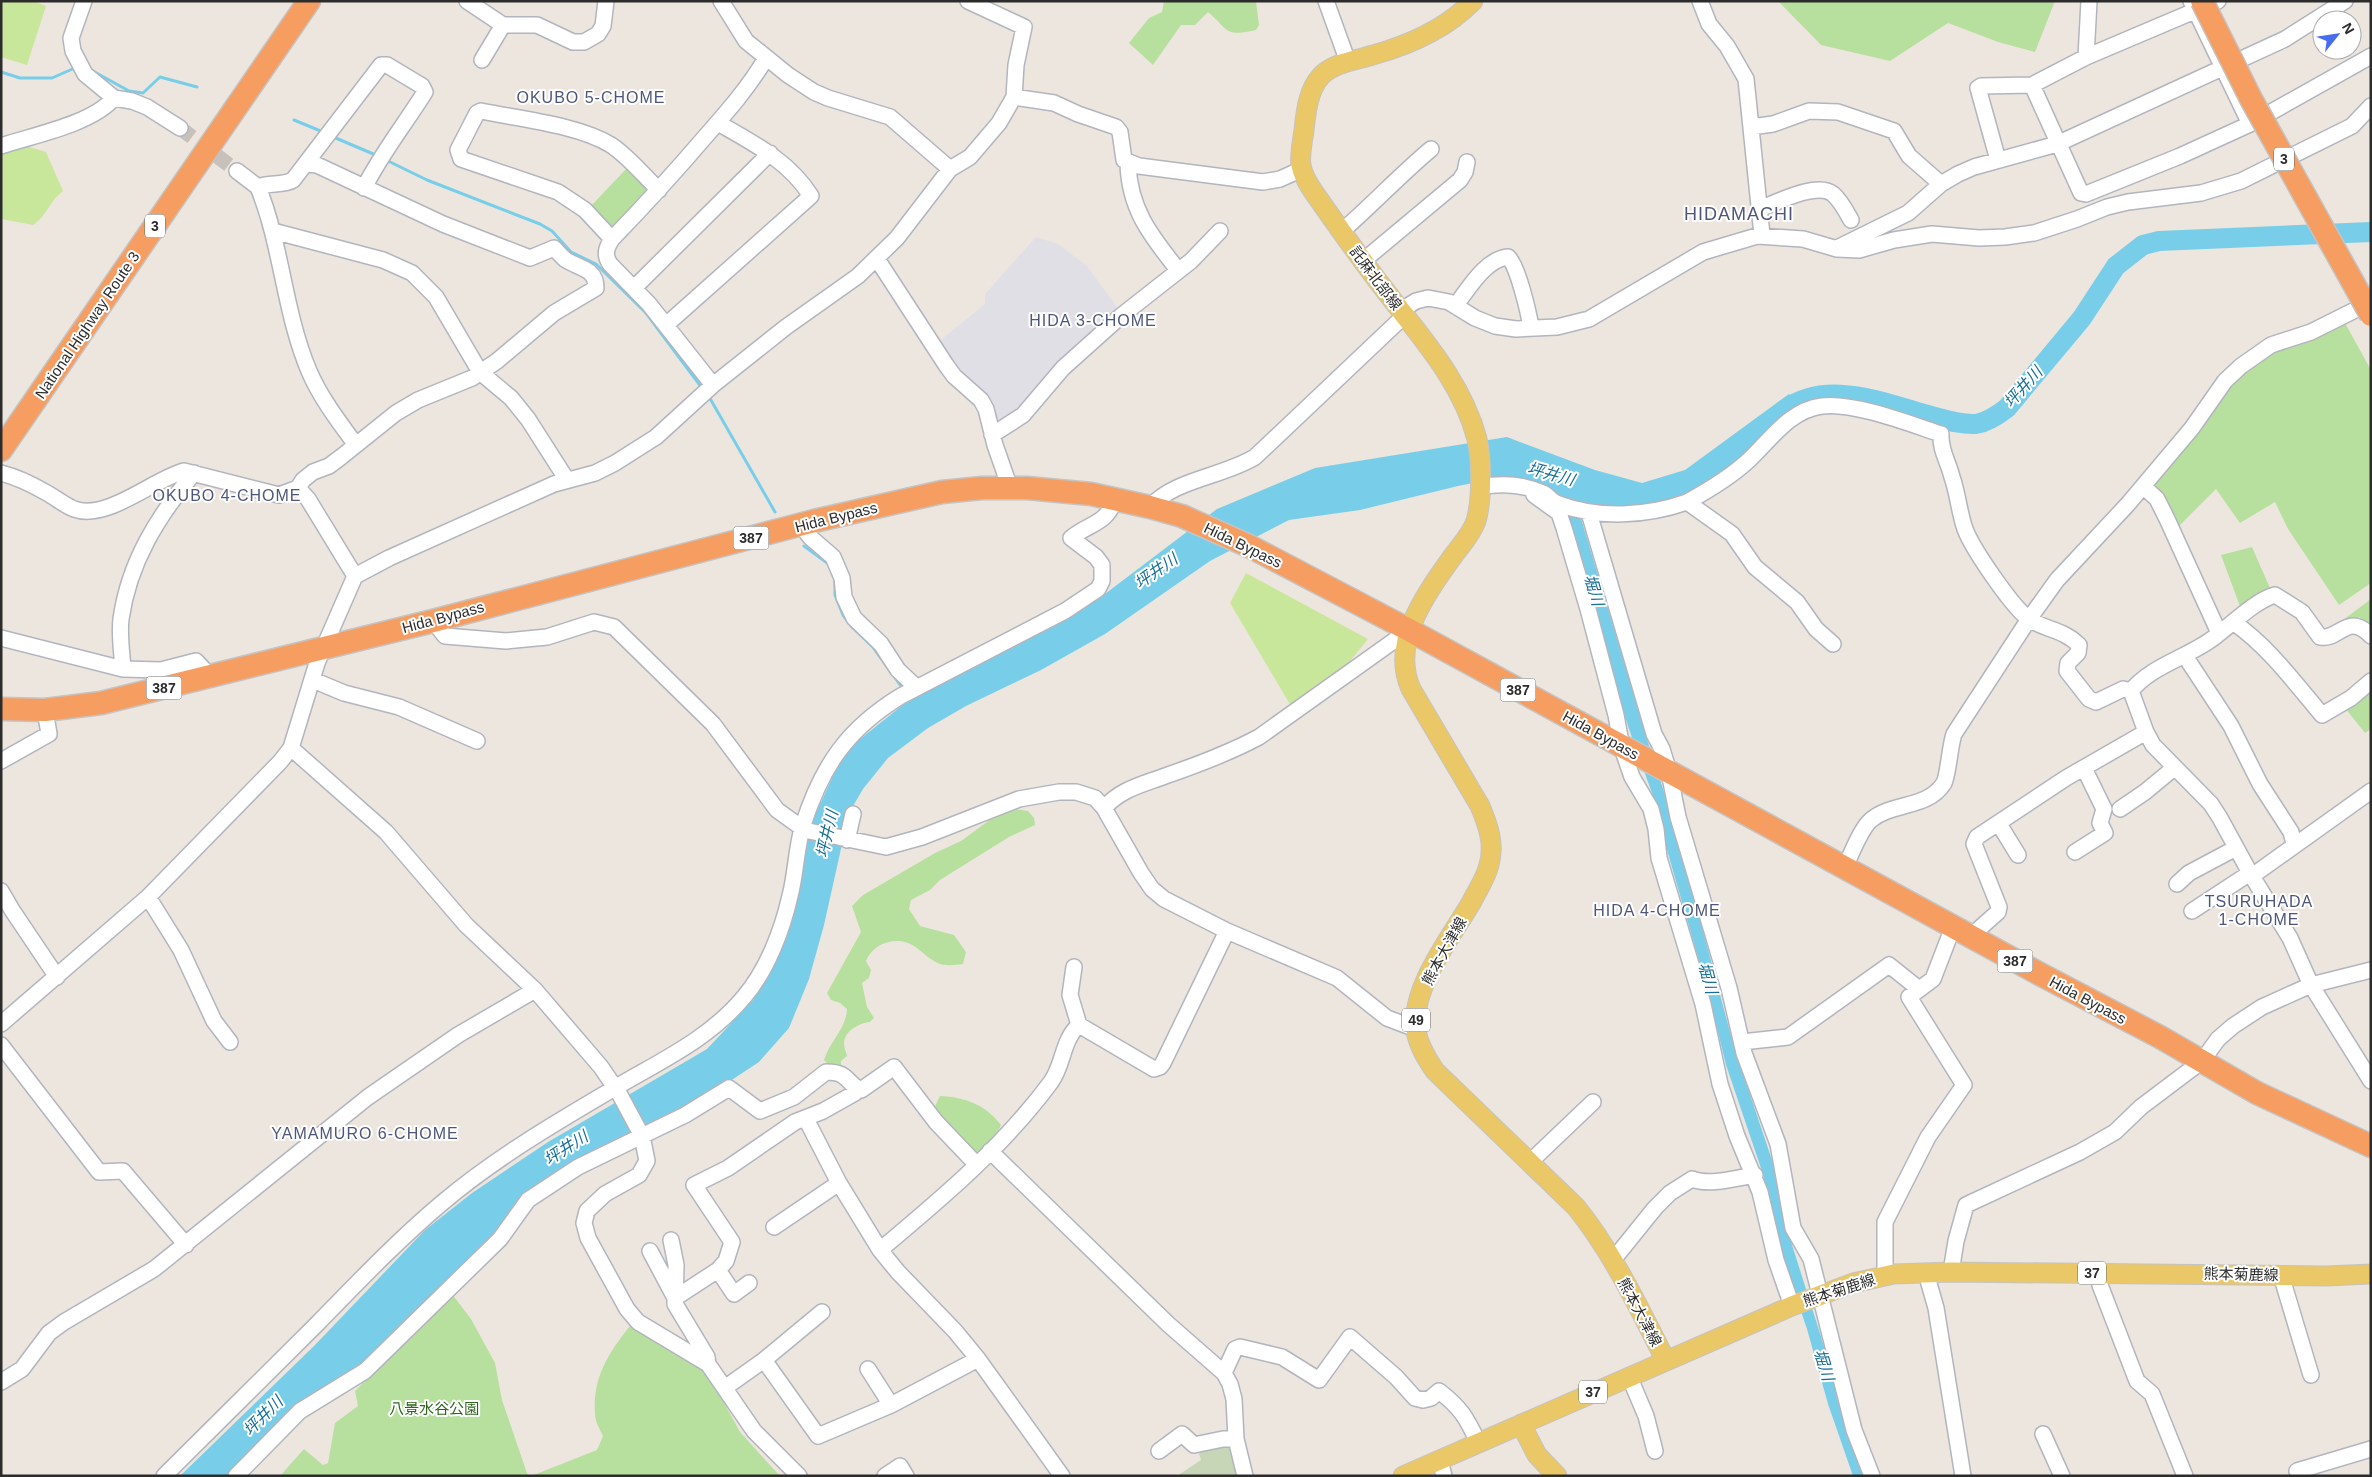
<svg xmlns="http://www.w3.org/2000/svg" width="2372" height="1477" font-family="Arial,'Noto Sans JP',sans-serif">
  <style>
    .industrial { fill: #e1dfe6 }
    .green { fill: #b7e09f }
    .cemetery { fill: #c7d6b7 }
    .pitch { fill: #c9e79b }
    .water { fill: #78cee9 }
    .lines { fill: none; stroke-linecap: round; stroke-linejoin: round }
    .stream { stroke: #78cee9; stroke-width: 3 }
    .river { stroke: #78cee9; stroke-width: 20 }
    .minor-tunnel { stroke: #c6c1bb; stroke-width: 15; stroke-dasharray: 15 8; stroke-linecap: butt }
    .minor-casing { stroke: #b2b5be; stroke-width: 18 }
    .major-casing { stroke: #c4c4c4; stroke-width: 21 }
    .highway-casing { stroke: #c4c4c4; stroke-width: 25 }
    .minor { stroke: #fff; stroke-width: 15 }
    .major { stroke: #eac767; stroke-width: 19 }
    .highway { stroke: #f69d61; stroke-width: 22 }
    .highway-bridge-casing { stroke: #c4c4c4; stroke-width: 25; stroke-linecap: butt }
    .highway-bridge { stroke: #f69d61; stroke-width: 22 }
    .labels { text-anchor: middle; dominant-baseline: central; stroke-width: 4; stroke-linejoin: round; paint-order: stroke }
    .shield { fill: #fff; stroke: #6b6b6b; stroke-width: 1 }
    .shield-label { font-size: 14px; font-weight: bold; fill: #2c2c2c }
    .street-label { font-size: 15px; fill: #2c2c2c; stroke: #fff }
    .park-label { font-size: 15px; fill: #2f661f; stroke: #fff }
    .neighbourhood-label { font-size: 16px; letter-spacing: 1px; fill: #4e577a; stroke: #fff }
    .water-label { font-size: 16px; font-style: italic; fill: #156e97; stroke: #fff }
    .quarter-label { font-size: 18px; letter-spacing: 1px; fill: #4e577a; stroke: #fff }
  </style>
  <rect width="100%" height="100%" fill="#ede6df"/>
  <path class="industrial" d="M 1036,237 L 1058,244 L 1087,266 L 1120,311 L 1000,428 L 937,343 L 985,304 L 985,294 Z"/>
  <path class="green" d="M 1164,1 L 1256,1 L 1259,25 L 1256,30 C 1224,37 1230,31 1208,12 L 1195,25 L 1181,25 L 1153,65 L 1129,43 L 1149,18 L 1162,12 Z
    M 1778,1 L 2055,1 L 2035,52 L 1998,42 L 1948,23 L 1890,61 L 1821,45 Z
    M 627,168 L 648,189 L 612,228 L 590,207 Z
    M 2345,323 L 2371,370 L 2371,583 L 2339,605 L 2288,529 L 2275,502 L 2240,523 L 2216,489 L 2179,526 L 2153,484 L 2228,389 L 2253,364 L 2275,351 Z
    M 2252,547 L 2270,588 L 2241,609 L 2221,555 Z
    M 2371,599 L 2371,626 L 2359,617 L 2327,632 Z
    M 2371,688 L 2371,729 L 2365,733 L 2345,708 Z
    M 1014,809 L 1028,811 L 1034,818 L 1035,825 L 1009,837 L 940,880 L 930,890 L 911,900 L 909,909 L 920,926 L 954,935 L 966,952 L 963,964 C 955,965 946,966 940,964 C 929,960 923,952 914,946 C 897,935 873,943 866,961 L 871,970 L 869,978 L 862,983 L 867,1007 L 874,1018 L 870,1022 C 859,1023 844,1031 844,1044 C 844,1047 846,1052 847,1056 L 841,1061 L 841,1068 L 831,1067 L 824,1060 C 830,1041 846,1029 847,1009 L 840,1003 L 831,1000 L 827,993 L 861,932 L 852,906 L 863,895 L 935,853 L 961,841 L 999,813 Z
    M 940,1096 C 965,1097 986,1105 1001,1125 L 996,1136 L 974,1155 L 939,1120 L 935,1106 Z
    M 452,1294 L 471,1319 L 495,1363 L 502,1400 L 528,1476 L 280,1476 L 304,1449 L 323,1465 L 328,1463 L 335,1423 L 358,1406 L 355,1391 Z
    M 633,1322 L 696,1362 L 709,1375 L 740,1432 L 780,1476 L 531,1476 L 597,1450 L 603,1436 C 600,1430 595,1421 595,1414 C 592,1376 610,1351 633,1322 Z"/>
  <path class="cemetery" d="M 1229,1443 L 1239,1476 L 1177,1476 L 1201,1460 L 1198,1450 Z"/>
  <path class="pitch" d="M 1,1 L 33,1 L 46,6 L 27,65 L 1,57 Z
    M 23,145 L 46,152 L 63,191 C 50,200 47,216 33,225 L 1,219 L 1,152 Z
    M 1246,573 L 1368,639 L 1347,665 L 1291,706 L 1230,603 Z"/>
  <path class="water" d="M 1789,394 L 1802,406 C 1766,438 1728,482 1682,498 C 1650,509 1614,511 1580,515 L 1645,733 L 1675,826 L 1734,1047 L 1777,1175 L 1782,1213 L 1865,1476 L 1853,1476 L 1828,1404 L 1807,1329 L 1781,1253 L 1763,1174 L 1726,1065 L 1710,999 L 1665,843 L 1658,810 L 1629,729 L 1557,499 L 1498,478 L 1458,486 L 1360,510 L 1289,520 L 1210,561 L 1105,634 L 1041,670 L 966,706 L 928,728 L 888,758 L 863,789 L 849,813 L 824,925 L 809,979 L 789,1028 L 759,1062 L 709,1095 L 620,1141 L 509,1222 L 357,1372 L 231,1476 L 180,1476 L 315,1345 L 425,1230 L 472,1193 L 548,1142 L 707,1049 L 753,1000 L 784,939 L 806,835 L 844,752 L 904,704 L 1101,597 L 1217,509 L 1315,468 L 1507,437 L 1595,470 L 1642,483 L 1685,470 Z"/>
  <g class="lines">
    <path class="stream" d="M 91,70 L 129,91 L 143,93 L 160,77 L 197,87
      M 1,72 L 20,78 L 52,78 L 77,67
      M 294,120 L 323,132
      M 331,136 L 378,156
      M 386,160 L 427,180 L 540,224 L 552,231 L 571,252 L 596,264 L 646,313 L 702,388
      M 708,395 L 775,512
      M 804,546 L 830,565
      M 835,580 L 835,595 L 843,615 L 852,627 L 873,647 L 904,690"/>
    <path class="river" d="M 1776,417 C 1819,375 1881,402 1931,416 C 1946,420 1961,425 1976,424 C 1988,422 1998,415 2007,408 L 2082,318 L 2116,266 L 2143,245 L 2159,241 L 2371,232"/>
    <path class="minor-tunnel" d="M 180,128 L 237,171"/>
    <g class="minor-casing">
      <path id="minor" d="M 84,1 L 71,38 L 73,51 L 85,74 L 114,98 L 132,101 L 147,107 L 180,128
        M 467,1 L 503,25 L 537,25 L 573,42 L 584,42 L 598,34 L 603,26 L 606,1
        M 721,1 L 746,41 L 788,75 L 814,92 L 828,98 L 890,117 L 950,169
        M 1326,1 L 1348,62
        M 1700,1 L 1709,24 L 1727,46 L 1746,79 L 1762,235
        M 2191,1 L 2250,124
        M 2218,1 L 2086,57 L 2032,85 L 2081,193 L 2086,194 L 2180,156 L 2250,124 L 2371,56
        M 2086,57 L 2089,1
        M 482,60 L 503,25
        M 1014,97 L 1054,103 L 1078,114 L 1116,127 L 1120,132 L 1124,160 L 1139,166 L 1263,182 L 1280,179 L 1300,170
        M 1751,127 L 1773,124 L 1809,111 L 1838,112 L 1894,131 L 1909,156 L 1941,184
        M 1,146 C 34,135 92,124 114,98
        M 1998,160 L 1978,88 L 1981,86 L 2032,85
        M 1128,163 C 1129,209 1151,236 1178,270
        M 237,171 L 258,187 C 269,182 283,186 293,180 L 381,65 L 387,65 L 422,86 L 425,92 C 405,124 381,154 364,188
        M 258,187 C 282,246 284,312 309,371 C 320,397 339,422 356,445
        M 1759,209 C 1776,203 1817,181 1833,194 C 1841,201 1846,211 1851,220
        M 273,231 L 383,260 L 412,273 L 436,297 L 480,372 L 511,398 L 528,419 L 567,480
        M 1341,232 C 1372,205 1400,175 1431,149
        M 612,239 L 585,210 L 558,192 L 461,159 L 458,150 L 477,113 L 481,111 C 520,119 579,125 611,145 C 629,157 644,176 659,190
        M 1837,248 L 1908,213 L 1941,184 L 1958,174 L 1974,167 L 2057,144 L 2285,39 L 2345,1
        M 877,259 L 946,365 L 954,376 L 981,400 L 986,409 L 995,445 L 1010,488
        M 1363,261 L 1460,180 L 1465,172 L 1467,162
        M 634,288 L 770,153
        M 1455,306 C 1468,290 1485,259 1508,257 C 1518,266 1529,314 1531,328
        M 1400,311 L 1416,301 L 1428,298 L 1449,302 L 1475,318 L 1495,326 L 1516,329 L 1557,327 L 1589,319 L 1703,252 L 1757,236 L 1803,239 L 1837,249 L 1859,250 L 1894,240 L 1932,234 L 1979,238 L 2005,237 L 2034,233 L 2077,219 L 2107,207 L 2128,202 L 2201,193 L 2241,181 L 2352,126 L 2371,106
        M 666,325 L 811,196 C 789,161 753,143 718,123
        M 713,385 L 649,304 L 610,264 C 604,255 606,248 612,239 C 644,206 675,172 705,137 C 727,112 749,87 766,58
        M 992,435 L 1023,415 L 1063,368 L 1121,316 L 1191,261 L 1220,231
        M 1,473 C 17,477 33,485 47,493 C 56,498 64,505 74,509 C 107,521 152,480 184,471 L 279,495 L 298,488 L 303,480 L 313,472 L 329,466 L 341,457 L 396,413 L 418,400 L 472,378 L 497,361 L 554,313 L 596,288 C 596,268 580,269 566,260 C 562,257 558,252 554,248 L 530,258 L 443,224 L 317,165 L 307,164
        M 2143,486 L 2157,499 L 2167,519 L 2219,633
        M 1480,487 C 1501,483 1523,484 1543,493 C 1549,496 1552,502 1559,504 C 1599,519 1647,516 1687,502 L 1732,534 L 1755,567 L 1797,602 L 1816,629 L 1833,644
        M 298,488 L 308,499 L 355,576
        M 1532,489 L 1534,495 L 1559,513 L 1564,528 L 1588,609 L 1616,715 L 1622,748 L 1632,777 L 1651,809 L 1656,829 L 1659,858 L 1703,1004 L 1720,1084 L 1737,1136 L 1760,1192 L 1776,1260 L 1792,1306
        M 1687,502 C 1709,490 1731,477 1750,459 C 1771,439 1790,410 1822,406 C 1854,402 1910,424 1941,434 C 1940,450 1948,461 1952,477 C 1958,494 1959,512 1965,529 C 1972,548 2012,607 2029,619 C 2045,630 2063,629 2079,645 L 2078,653 L 2068,663 L 2067,671 L 2089,699 L 2096,702 L 2123,689 L 2131,691
        M 1150,507 C 1175,479 1222,477 1255,457 L 1404,316
        M 1589,513 L 1654,734 L 1662,749 L 1669,772 L 1678,817 L 1729,988 L 1744,1053 L 1778,1144 L 1793,1228 L 1811,1259 L 1854,1430 L 1872,1476
        M 801,525 L 810,537 L 833,557 L 842,578 L 844,597 L 854,618 L 881,644 L 898,670 L 916,687
        M 433,621 L 445,636 L 506,641 L 547,637 L 594,622 L 614,627 L 713,724 L 777,810 L 802,828 L 809,831 L 886,847 L 922,837 L 1019,799 L 1059,792 L 1076,792 L 1095,798 L 1104,808 L 1141,873 L 1152,889 L 1164,899 L 1227,931 L 1337,978 L 1387,1018 L 1416,1029
        M 2233,622 C 2268,646 2295,683 2322,715 L 2351,698 L 2371,681
        M 1,638 L 123,669 L 161,670 L 196,661 L 210,676
        M 2185,656 L 2231,726 L 2260,784 L 2291,832 L 2294,844
        M 123,669 C 122,653 119,635 121,619 C 129,562 158,516 194,473
        M 313,680 L 344,693 L 399,707 L 477,741
        M 2131,691 L 2146,732 L 2153,745 L 2211,804 L 2220,818 L 2250,873 L 2290,938 L 2311,985 L 2371,1081
        M 2131,691 C 2151,666 2186,658 2212,639 C 2230,626 2254,601 2275,595 L 2302,612 L 2320,637 C 2339,641 2348,611 2371,636
        M 291,748 L 386,832 L 466,925 L 535,990 L 601,1067 L 620,1095 L 642,1136 L 647,1161 L 639,1175 L 605,1194 L 587,1211 L 584,1223 L 588,1238 L 627,1309 L 638,1322 L 708,1364 L 754,1431 L 799,1476
        M 1,761 L 49,734 L 45,710
        M 1104,808 C 1121,789 1141,785 1165,776 C 1197,765 1229,753 1259,737 L 1409,630
        M 2120,809 L 2145,792 L 2174,768
        M 1999,824 L 2018,855
        M 847,840 L 853,814
        M 2075,852 L 2105,833 L 2100,823 L 2104,809 L 2084,768
        M 1845,867 C 1851,855 1861,828 1871,820 C 1892,802 1928,809 1944,783 C 1948,776 1950,745 1954,734 L 2029,619 L 2057,580 L 2128,504 L 2192,428 L 2225,381 L 2241,366 L 2271,345 L 2311,332 L 2371,302
        M 2252,876 L 2371,791
        M 2177,884 L 2189,873 L 2236,848
        M 1,891 L 12,910 L 57,977
        M 148,897 L 181,950 L 214,1021 L 230,1042
        M 2192,911 L 2250,873
        M 1971,936 L 1998,912 L 1999,907 L 1974,844 L 1977,837 L 2066,778 L 2146,732
        M 1074,967 L 1070,995 L 1079,1025 L 1154,1069 L 1160,1067 L 1163,1063 L 1227,931
        M 1,1024 L 148,897 L 280,762 L 291,748 L 317,663 L 355,576 L 389,558 L 554,484 L 595,473 L 615,463 L 656,437 L 713,385 L 786,327 L 858,276 L 897,238 L 950,169 L 970,157 L 999,123 L 1014,97 L 1016,65 L 1024,27 L 968,1
        M 1742,1042 L 1788,1037 L 1889,965 L 1919,989
        M 1,1045 L 99,1172 L 123,1171 L 186,1245
        M 806,1119 L 839,1183 L 880,1250 L 898,1272 L 955,1331 L 978,1359 L 1062,1476
        M 990,1151 L 1168,1324 L 1224,1373 L 1230,1384 L 1234,1399 L 1236,1439 L 1245,1476
        M 1530,1162 L 1593,1102
        M 774,1227 L 839,1183
        M 671,1240 L 676,1265 L 675,1304 L 707,1357 L 708,1364
        M 880,1250 C 941,1199 1003,1147 1051,1082 C 1064,1064 1062,1040 1079,1025
        M 650,1251 L 675,1298 L 718,1270 L 726,1261 L 732,1242 L 694,1185 L 728,1168 L 795,1122 L 823,1111 L 855,1093 L 856,1087
        M 1613,1260 L 1655,1208 L 1670,1193 L 1692,1179 C 1710,1186 1736,1178 1755,1175
        M 718,1270 L 734,1294 L 749,1283
        M 1951,1272 L 1956,1241 L 1966,1205 L 2080,1152 L 2115,1132 L 2141,1107 L 2202,1061 L 2218,1039 L 2233,1026 L 2262,1007 L 2311,985 L 2371,970
        M 1926,1273 L 1936,1308 L 1963,1476
        M 2098,1273 L 2100,1285 L 2137,1381 L 2152,1394 L 2185,1476
        M 2281,1275 L 2311,1375
        M 1885,1276 L 1885,1222 L 1928,1137 L 1964,1085 L 1909,997 L 1933,979 L 1953,927
        M 764,1360 L 818,1436 L 891,1405 L 868,1369
        M 1224,1373 L 1235,1349 L 1240,1347 L 1282,1357 L 1319,1380 L 1350,1337 L 1396,1377 L 1415,1398 L 1423,1400 L 1431,1398 L 1439,1391 C 1461,1408 1466,1417 1478,1442
        M 1629,1376 L 1646,1416 L 1655,1451
        M 1,1382 L 22,1369 L 49,1333 L 64,1322 L 154,1269 L 368,1097 L 458,1035 L 535,990
        M 726,1387 L 764,1360 L 822,1312
        M 891,1405 L 978,1359
        M 2043,1434 L 2062,1476
        M 1159,1451 L 1182,1434 L 1194,1445 L 1223,1439 L 1236,1439
        M 1440,1460 L 1444,1476
        M 164,1476 C 215,1425 267,1374 318,1323 C 358,1282 398,1240 442,1203 C 494,1159 555,1123 613,1089 C 660,1061 708,1040 744,997 C 767,970 782,931 790,896 C 796,873 796,848 803,825 C 822,766 847,729 901,696 L 1065,611 L 1098,589 L 1102,581 L 1102,565 L 1096,557 L 1071,538 C 1091,522 1106,525 1115,499
        M 236,1476 L 300,1411 L 365,1371 L 500,1239 L 528,1200 L 578,1167 L 685,1115 L 729,1088 L 760,1111 L 794,1097 L 826,1072 C 850,1072 845,1083 861,1090 L 894,1067 L 936,1122 L 977,1165
        M 885,1476 L 900,1466 L 906,1476
        M 2299,1476 L 2297,1471 L 2371,1449"/>
    </g>
    <g class="major-casing">
      <path id="major" d="M 1473,1 C 1447,28 1409,45 1373,55 C 1357,60 1333,63 1321,76 C 1308,90 1306,112 1304,130 C 1300,159 1296,166 1313,191 C 1336,224 1359,257 1384,289 C 1419,335 1462,381 1477,439 C 1482,460 1482,501 1476,521 C 1471,535 1461,545 1453,556 C 1426,594 1390,642 1411,689 L 1480,806 C 1488,825 1495,844 1489,865 C 1486,878 1477,891 1471,903 C 1451,937 1410,989 1416,1030 C 1418,1045 1427,1059 1435,1071 L 1576,1207 C 1613,1253 1639,1308 1666,1361
        M 1521,1424 L 1537,1455 L 1557,1476
        M 1403,1476 L 1792,1306 L 1853,1283 L 1894,1274 L 1951,1272 L 2326,1276 L 2371,1274"/>
    </g>
    <g class="highway-casing">
      <path id="highway" d="M 1,450 L 309,1
        M 1,709 L 45,710 L 101,703 L 433,621 L 814,521 L 942,492 L 982,488 L 1027,488 L 1091,494 L 1150,507 L 1182,516 L 1249,546 L 1409,630 L 2038,973 L 2160,1037 L 2257,1093 L 2371,1146"/>
    </g>
    <use href="#minor" class="minor"/>
    <use href="#major" class="major"/>
    <use href="#highway" class="highway"/>
    <g class="highway-bridge-casing">
      <path id="highway-bridge" d="M 2202,1 L 2251,99 L 2371,315"/>
    </g>
    <use href="#highway-bridge" class="highway-bridge"/>
  </g>
  <g class="labels">
    <g class="shield">
      <rect x="2274" y="147.5" width="20" height="23" rx="4"/>
      <rect x="145" y="214.5" width="20" height="23" rx="4"/>
      <rect x="733.5" y="526.5" width="35" height="23" rx="4"/>
      <rect x="146.5" y="676.5" width="35" height="23" rx="4"/>
      <rect x="1500.5" y="678.5" width="35" height="23" rx="4"/>
      <rect x="1997.5" y="949.5" width="35" height="23" rx="4"/>
      <rect x="1402" y="1008.5" width="28" height="23" rx="4"/>
      <rect x="2078" y="1261.5" width="28" height="23" rx="4"/>
      <rect x="1579" y="1380.5" width="28" height="23" rx="4"/>
    </g>
    <g class="shield-label">
      <text x="2284" y="159">3</text>
      <text x="155" y="226">3</text>
      <text x="751" y="538">387</text>
      <text x="164" y="688">387</text>
      <text x="1518" y="690">387</text>
      <text x="2015" y="961">387</text>
      <text x="1416" y="1020">49</text>
      <text x="2092" y="1273">37</text>
      <text x="1593" y="1392">37</text>
    </g>
    <g class="street-label">
      <text transform="translate(1376 278) rotate(53)">託麻北部線</text>
      <text transform="translate(87 325) rotate(-56)">National Highway Route 3</text>
      <text transform="translate(836 517) rotate(-14)">Hida Bypass</text>
      <text transform="translate(1243 545) rotate(26)">Hida Bypass</text>
      <text transform="translate(443 617) rotate(-15)">Hida Bypass</text>
      <text transform="translate(1601 735) rotate(29)">Hida Bypass</text>
      <text transform="translate(1444 951) rotate(-61)">熊本大津線</text>
      <text transform="translate(2088 1000) rotate(28)">Hida Bypass</text>
      <text transform="translate(2241 1274) rotate(1)">熊本菊鹿線</text>
      <text transform="translate(1839 1290) rotate(-18)">熊本菊鹿線</text>
      <text transform="translate(1640 1312) rotate(62)">熊本大津線</text>
    </g>
    <g class="park-label">
      <text x="434" y="1408">八景水谷公園</text>
    </g>
    <g class="neighbourhood-label">
      <text x="591" y="97">OKUBO 5-CHOME</text>
      <text x="1093" y="320">HIDA 3-CHOME</text>
      <text x="227" y="495">OKUBO 4-CHOME</text>
      <text x="2259" y="901">TSURUHADA<tspan x="2259" dy="18">1-CHOME</tspan></text>
      <text x="1657" y="910">HIDA 4-CHOME</text>
      <text x="365" y="1133">YAMAMURO 6-CHOME</text>
    </g>
    <g class="water-label">
      <text transform="translate(2023 387) rotate(-48)">坪井川</text>
      <text transform="translate(1551 474) rotate(15)">坪井川</text>
      <text transform="translate(1156 571) rotate(-35)">坪井川</text>
      <text transform="translate(1594 590) rotate(74)">堀川</text>
      <text transform="translate(827 834) rotate(-77)">坪井川</text>
      <text transform="translate(1708 978) rotate(75)">堀川</text>
      <text transform="translate(566 1148) rotate(-33)">坪井川</text>
      <text transform="translate(1824 1365) rotate(73)">堀川</text>
      <text transform="translate(263 1416) rotate(-45)">坪井川</text>
    </g>
    <g class="quarter-label">
      <text x="1739" y="214">HIDAMACHI</text>
    </g>
  </g>
  <rect width="2372" height="1477" fill="none" stroke="#2c2c2c" stroke-width="5"/>
  <g transform="translate(2337 35) rotate(60)"><circle r="24" fill="#ffffff" stroke="#ababab"/>
  <path d="M0-4L9 19L0 12L-9 19Z" fill="#486cf0"/>
  <text y="-8" font-size="14" font-weight="bold" text-anchor="middle" fill="#2c2c2c">N</text>
  </g>
</svg>
